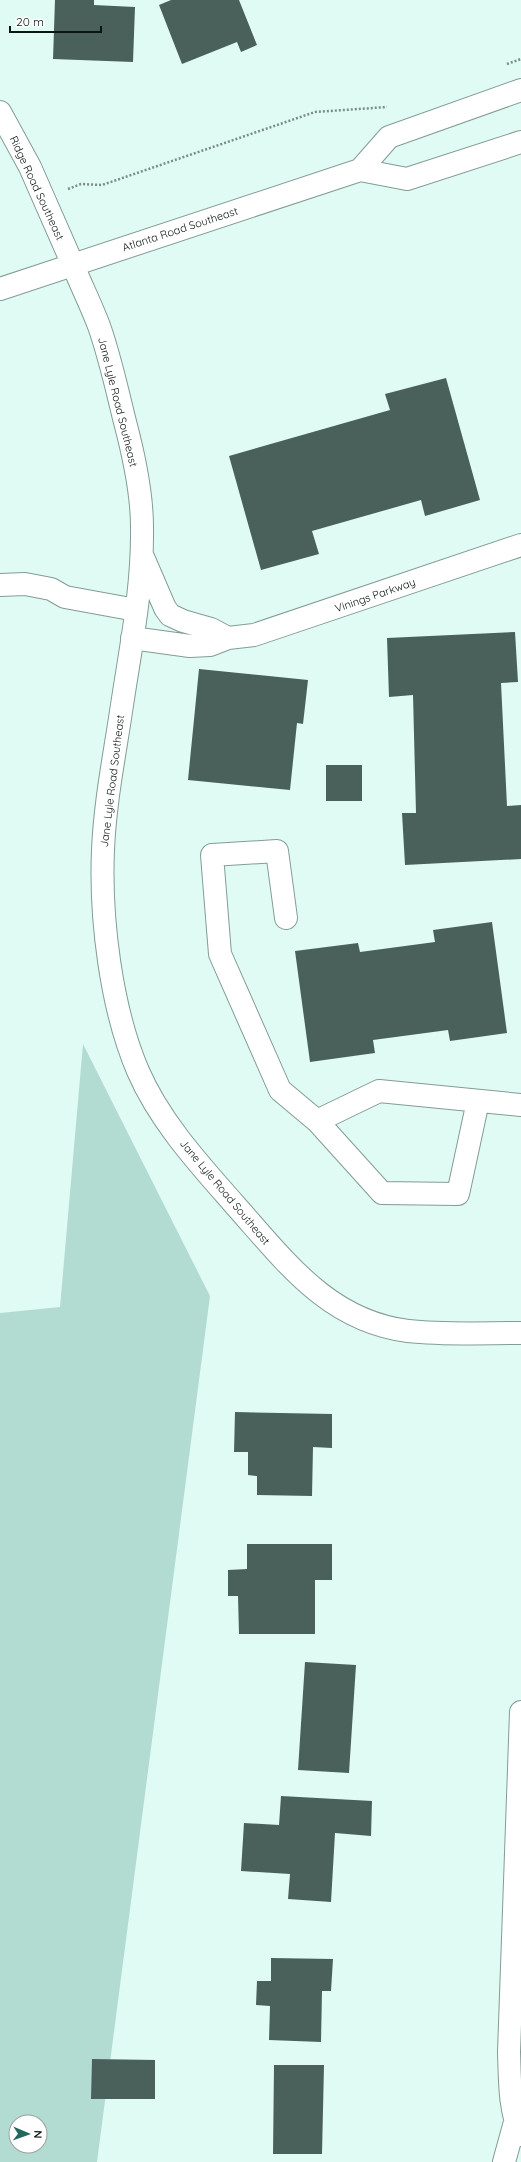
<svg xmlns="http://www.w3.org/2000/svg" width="521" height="2162" font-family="Quicksand,sans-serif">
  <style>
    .green { fill: #b2dcd2; fill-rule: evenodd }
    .building { fill: #4a615b }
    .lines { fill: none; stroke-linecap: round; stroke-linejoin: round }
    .minor-casing { stroke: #839c95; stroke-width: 24 }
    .tertiary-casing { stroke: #839c95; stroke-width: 24 }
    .secondary-casing { stroke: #839c95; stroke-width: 24 }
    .path { stroke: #7a8c88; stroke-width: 2.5; stroke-dasharray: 2 2; stroke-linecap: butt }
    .minor { stroke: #fff; stroke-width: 22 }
    .tertiary { stroke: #fff; stroke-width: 22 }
    .secondary { stroke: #fff; stroke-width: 22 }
    .labels { text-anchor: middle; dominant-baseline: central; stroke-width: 4; stroke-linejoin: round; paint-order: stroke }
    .street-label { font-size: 11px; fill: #0b1513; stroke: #fff }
  </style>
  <rect width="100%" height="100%" fill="#e0fbf4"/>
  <path class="green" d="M 83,1044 L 210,1296 L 97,2162 L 0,2162 L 0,1313 L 60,1307 ZM 16,2122 L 40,2122 L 40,2146 L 16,2146 Z"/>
  <path class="building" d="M 55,0 L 94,0 L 94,5 L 135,7 L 133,62 L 53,59 Z
    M 171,0 L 239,0 L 257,45 L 241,52 L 237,42 L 182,64 L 159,5 Z
    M 446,378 L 480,500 L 425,516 L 421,500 L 312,531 L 319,554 L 261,570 L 229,456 L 390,410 L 385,394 Z
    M 515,632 L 518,682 L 501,683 L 507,806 L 521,805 L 521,859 L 405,865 L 402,813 L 416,813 L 413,695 L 389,697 L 387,638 Z
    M 199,669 L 308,680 L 303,724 L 297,723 L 290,790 L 188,780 Z
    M 326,765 L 362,765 L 362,801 L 326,801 Z
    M 492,922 L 507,1033 L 450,1041 L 448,1030 L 373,1040 L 375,1053 L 310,1062 L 295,951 L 358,943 L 360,952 L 435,942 L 433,930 Z
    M 235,1412 L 332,1414 L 332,1448 L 313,1447 L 312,1496 L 257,1495 L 257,1476 L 248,1475 L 248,1452 L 234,1452 Z
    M 247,1544 L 332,1544 L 332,1580 L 315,1580 L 315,1634 L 239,1634 L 238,1596 L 228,1596 L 228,1570 L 247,1569 Z
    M 305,1662 L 356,1665 L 349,1773 L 298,1770 Z
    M 281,1796 L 372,1801 L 371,1836 L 335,1833 L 331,1902 L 288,1899 L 290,1874 L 241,1871 L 244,1823 L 279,1825 Z
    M 271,1958 L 333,1959 L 331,1991 L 322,1991 L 321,2042 L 269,2040 L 270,2006 L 256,2005 L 257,1981 L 271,1981 Z
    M 92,2059 L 155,2060 L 155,2099 L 91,2099 Z
    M 274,2065 L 324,2065 L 322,2154 L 273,2154 Z"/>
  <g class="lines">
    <g class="minor-casing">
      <path id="minor" d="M 73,265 C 81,285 91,305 99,326 C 110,357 117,390 125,422 C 134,456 142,492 142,527 C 143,586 131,646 122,705 C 115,753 105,801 103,850 C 100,918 111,1008 138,1071 C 160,1122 200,1165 235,1205 C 285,1261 328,1321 408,1331 C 445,1335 484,1333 521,1333
        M 143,557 L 165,608 L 170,615 L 183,621 L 211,629 L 228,638
        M 0,585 L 25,584 L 51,589 L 65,597 L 136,610
        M 132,638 L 190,646 L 210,645 L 228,638 L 254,635 L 521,545
        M 286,918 L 277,851 L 212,855 L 220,954 L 280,1090 L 317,1121 L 382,1193 L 458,1194 L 478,1101
        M 317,1121 L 379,1091 L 521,1105
        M 521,1712 L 509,2052 C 510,2079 509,2110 521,2135
        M 504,2162 L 515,2122"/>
    </g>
    <g class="tertiary-casing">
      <path id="tertiary" d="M 0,112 L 30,167 L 73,265"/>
    </g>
    <g class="secondary-casing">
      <path id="secondary" d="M 360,170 L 389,137 L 521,90
        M 0,289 L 360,170 L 407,179 L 521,142"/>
    </g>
    <path class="path" d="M 507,64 L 521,59
      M 68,189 L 81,184 L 102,185 L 315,112 L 387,107"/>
    <use href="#minor" class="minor"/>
    <use href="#tertiary" class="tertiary"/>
    <use href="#secondary" class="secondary"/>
  </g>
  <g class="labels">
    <g class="street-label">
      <text transform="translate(37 188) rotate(65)">Ridge Road Southeast</text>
      <text transform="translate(180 229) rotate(-18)">Atlanta Road Southeast</text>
      <text transform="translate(118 402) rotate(76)">Jane Lyle Road Southeast</text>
      <text transform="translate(375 595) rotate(-19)">Vinings Parkway</text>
      <text transform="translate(112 781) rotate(-83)">Jane Lyle Road Southeast</text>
      <text transform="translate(225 1192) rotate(50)">Jane Lyle Road Southeast</text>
    </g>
  </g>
  <g transform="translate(28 2134) rotate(92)"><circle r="19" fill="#ffffff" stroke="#9da1a1"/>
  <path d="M0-3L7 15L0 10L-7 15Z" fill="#23685c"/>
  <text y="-6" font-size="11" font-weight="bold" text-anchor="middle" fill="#0b1513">N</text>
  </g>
  <path d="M10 26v6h91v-6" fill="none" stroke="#0b1513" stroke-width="2"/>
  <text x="16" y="26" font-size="12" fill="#0b1513" stroke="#ffffff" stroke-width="3" paint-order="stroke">20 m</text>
</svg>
